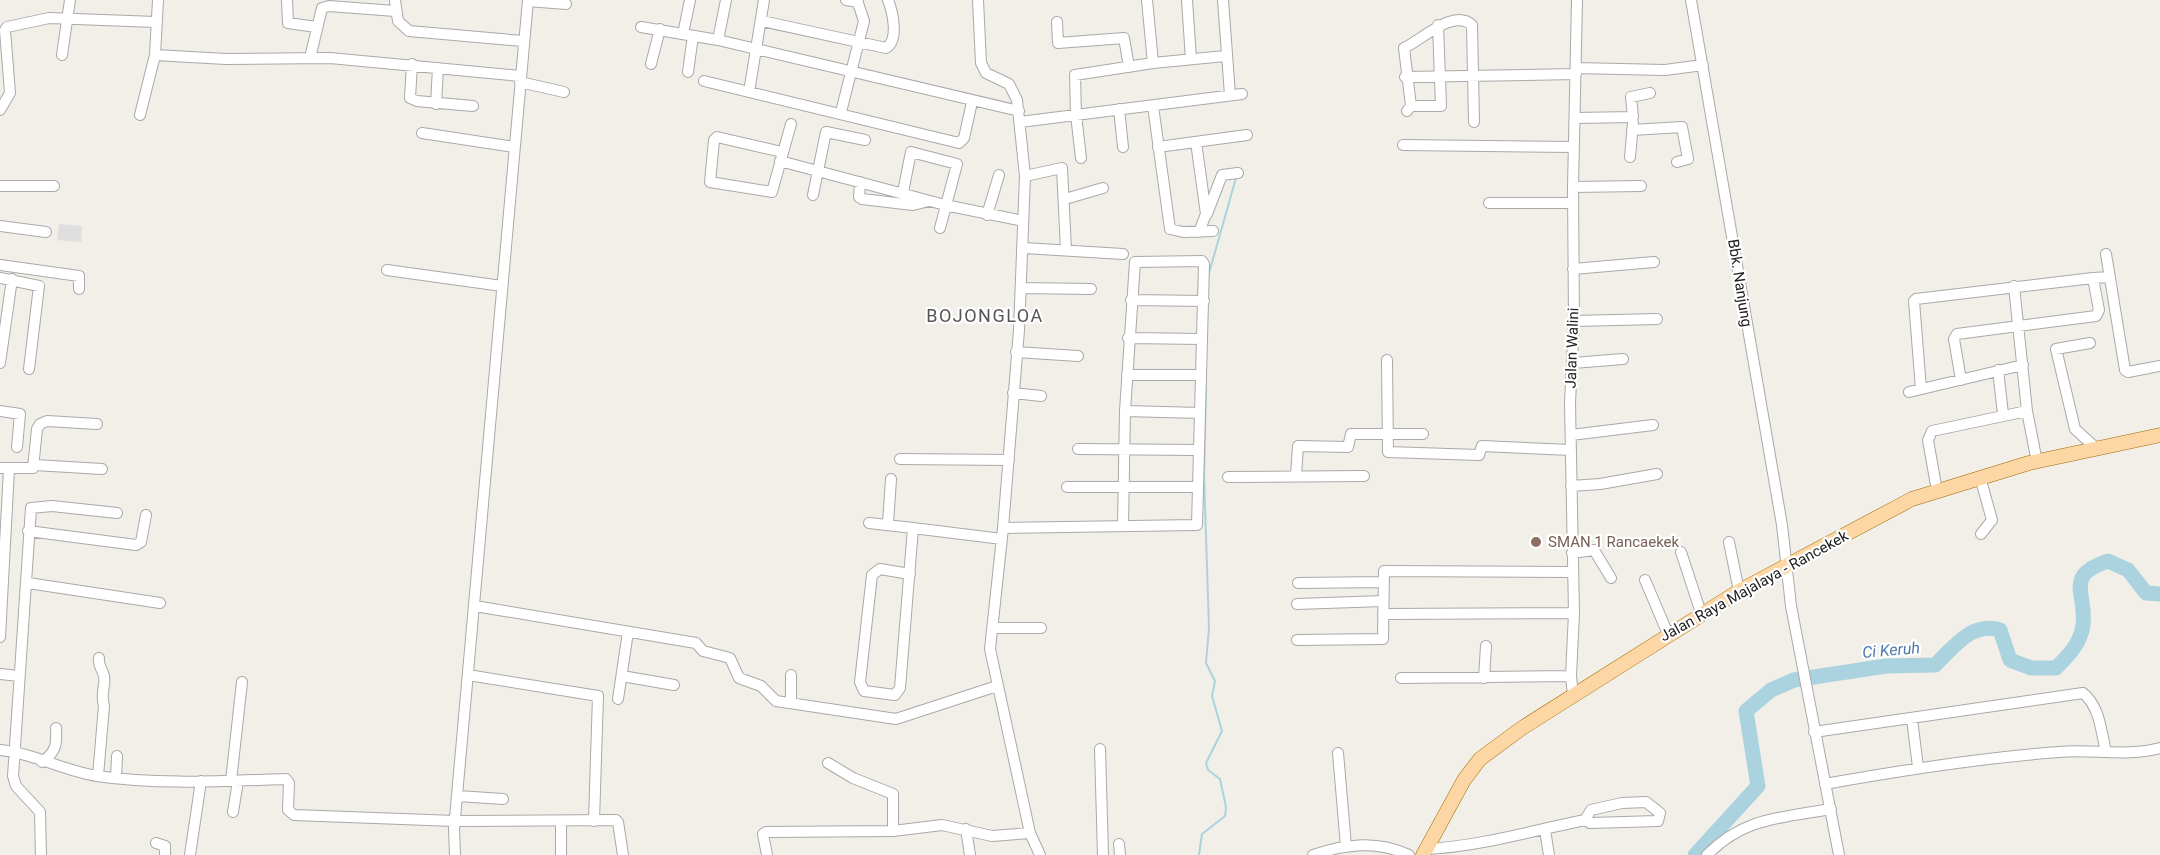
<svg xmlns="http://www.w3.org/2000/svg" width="2160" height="855" font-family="Roboto,sans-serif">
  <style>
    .residential { fill: #e0dfdf }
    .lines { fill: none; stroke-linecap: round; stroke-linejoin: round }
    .stream { stroke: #aad3df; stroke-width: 2 }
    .river { stroke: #aad3df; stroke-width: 15 }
    .minor-casing { stroke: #a9a9a9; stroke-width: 12 }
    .major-casing { stroke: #a06b00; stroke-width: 15 }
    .minor { stroke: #fff; stroke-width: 10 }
    .major { stroke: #fcd6a4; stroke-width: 14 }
    .education-dot { fill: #8d6e63; stroke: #fff; stroke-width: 2 }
    .labels { text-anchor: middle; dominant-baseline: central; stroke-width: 4.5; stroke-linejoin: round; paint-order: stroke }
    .street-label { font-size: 15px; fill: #222; stroke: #fff }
    .education-label { font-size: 15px; fill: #785e54; stroke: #fff; text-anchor: start }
    .water-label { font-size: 16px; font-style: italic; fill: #4a7aab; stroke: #fff }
    .quarter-label { font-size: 18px; letter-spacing: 1.5px; fill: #555; stroke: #fff }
  </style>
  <rect width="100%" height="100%" fill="#f2efe9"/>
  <path class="residential" d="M 59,224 L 82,226 L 81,242 L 57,240 Z"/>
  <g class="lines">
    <path class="stream" d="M 1209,273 L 1236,178
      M 1199,855 L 1202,834 L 1225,816 L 1226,807 L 1220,779 L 1208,770 L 1206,763 L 1222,731 L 1212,696 L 1215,681 L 1206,663 L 1209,628 L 1204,475 L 1206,387"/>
    <path class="river" d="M 1695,855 L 1758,786 L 1746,711 L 1771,690 L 1794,680 L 1886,666 L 1935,665 C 1954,647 1972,621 2000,630 L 2010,660 L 2031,668 L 2056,668 C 2068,656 2081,643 2083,625 C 2087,593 2063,576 2108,561 L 2128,570 L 2146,593 L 2160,594"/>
    <g class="minor-casing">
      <path id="minor" d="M 287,0 L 288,23 L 316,27
        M 395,0 L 398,21 L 409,31 L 523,41
        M 846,0 L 858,2
        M 978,0 L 981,63 L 986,73 L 1009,84 L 1017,100 L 1025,176 L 1019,330 L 1003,528 L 990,649 L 1030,833 L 1040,855
        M 1147,0 L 1153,63
        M 1187,0 L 1191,59
        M 1223,0 L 1230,95
        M 1691,0 L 1782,525 L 1791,606 L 1839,855
        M 528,1 L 566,4
        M 762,21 L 886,48 C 899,40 893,13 888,0
        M 1057,22 L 1058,43 L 1124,38 L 1129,67
        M 641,27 L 718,40 L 1019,111
        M 683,34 L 690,0
        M 718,40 L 726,0
        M 62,55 L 70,0
        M 155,55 L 226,59 L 330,58 L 520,76
        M 310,58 L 322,8 L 329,6 L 395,11
        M 412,64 L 410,98 L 417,101 L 473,106
        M 651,64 L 660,29
        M 1576,68 L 1665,70 L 1703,65
        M 688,72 L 693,36
        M 1405,77 L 1576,74
        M 704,81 L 959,143 L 964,138 L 972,102
        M 520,82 L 564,92
        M 749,92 L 764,0
        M 436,104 L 438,68
        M 1153,106 L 1170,229 L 1183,232 L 1213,231
        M 1411,106 L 1441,106 L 1438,25
        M 1119,109 L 1123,147
        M 0,110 L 10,93 L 5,30 L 7,27 L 49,18 L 156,22
        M 1407,111 L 1411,106 L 1404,48 C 1422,40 1453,8 1472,25 L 1474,122
        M 841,112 L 864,21 L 857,0
        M 140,115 L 155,55 L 158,0
        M 1576,118 L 1633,117 L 1631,97 L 1650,93
        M 1020,122 L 1242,94
        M 1632,130 L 1682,127 L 1688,159 L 1677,162
        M 422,133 L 514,147
        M 1196,142 L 1206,214 L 1199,232
        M 1403,145 L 1574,147
        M 1158,147 L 1247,135
        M 782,152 L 717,137 L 714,140 L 710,182 L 772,192 L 791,124
        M 1630,157 L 1633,123
        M 1081,158 L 1076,115 L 1075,75 L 1153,63 L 1225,56
        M 780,161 L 945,205 L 1023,221
        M 1025,176 L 1062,168 L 1066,250
        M 860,182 L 859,197 L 862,199 L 913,205 L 929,201
        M 0,186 L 54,186
        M 1573,187 L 1641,186
        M 903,192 L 911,152 L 957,164 L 940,228
        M 813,195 L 826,132 L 865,140
        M 1065,199 L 1103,188
        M 1489,203 L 1573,203
        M 1207,214 L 1222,175 L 1238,173
        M 987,215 L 999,175
        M 0,226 L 46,232
        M 1024,248 L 1123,254
        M 2106,254 L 2125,370 L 2128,372 L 2160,366
        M 0,265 L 79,276 L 79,289
        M 1573,269 L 1654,262
        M 387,270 L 502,286
        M 0,278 L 39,286 L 29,369
        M 2014,286 L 2027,411 L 2037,462
        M 1022,288 L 1091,289
        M 1131,300 L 1204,301
        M 1574,321 L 1657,319
        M 1128,338 L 1202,339
        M 2090,343 L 2056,349 L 2075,429 L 2097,449
        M 1016,352 L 1078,356
        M 1387,360 L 1388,452 L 1479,455 L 1482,446 L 1571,450
        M 0,363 L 12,279
        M 1573,363 L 1623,359
        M 1998,370 L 2003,414
        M 1127,375 L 1201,375
        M 1961,380 L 1954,339 L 1957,334 L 2096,316 L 2099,310 L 2093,278 L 2110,277
        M 1921,389 L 1914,301 L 1916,299 L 2093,278
        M 1909,392 L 2023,365
        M 1013,393 L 1041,396
        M 0,411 L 20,414 L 17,447
        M 1125,411 L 1200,413
        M 1571,435 L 1653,425
        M 1078,449 L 1198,450
        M 900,459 L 1009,460
        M 35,465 L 102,469
        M 0,468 L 33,468 L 37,429 L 40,424 L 47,421 L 97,424
        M 1296,476 L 1298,446 L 1348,447 L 1351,434 L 1423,434
        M 1228,477 L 1364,476
        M 1980,477 L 1992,520 L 1981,534
        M 1571,486 L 1600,484 L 1657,474
        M 1067,487 L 1197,487
        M 1937,491 L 1928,440 L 1932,431 L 2027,411
        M 869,523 L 913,528
        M 888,524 L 891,479
        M 1003,528 L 1197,525 L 1204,264 L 1202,261 L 1135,262 L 1125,411 L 1123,525
        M 28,531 L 136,545 L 141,542 L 146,515
        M 1729,542 L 1739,591
        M 1681,552 L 1701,613
        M 1572,553 L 1594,550 L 1611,578
        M 910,574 L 880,569 L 872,575 L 860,682 L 864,691 L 895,695 L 900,688 L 913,528 L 1002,539
        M 1645,580 L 1668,634
        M 28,583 L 160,603
        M 1298,583 L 1384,582
        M 1297,604 L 1383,601
        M 475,606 L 696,643 L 703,651 L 730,658 L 739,678 L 761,686 L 776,701 L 896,719 L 997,686
        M 1383,614 L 1574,613
        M 993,628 L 1041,628
        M 0,637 L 9,469
        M 1297,640 L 1383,639 L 1384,571 L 1572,572
        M 0,674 L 19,676
        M 468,675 L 598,696 L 594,821
        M 791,675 L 791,703
        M 622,676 L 674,685
        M 1401,678 L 1571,676
        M 1484,678 L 1486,646
        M 1573,695 L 1571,676 L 1574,613 L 1570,403 L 1574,321 L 1573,187 L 1577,0
        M 618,699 L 628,632
        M 1912,719 L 1918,767
        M 1814,732 L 2083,693 C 2100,707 2101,731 2106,752
        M 1100,749 L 1103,855
        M 0,750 C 33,753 64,771 97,776 C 157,785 225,781 286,779 L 289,783 L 288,810 L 294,815 L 455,821 L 616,820 L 618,822 L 623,855
        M 1338,753 L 1346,846
        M 42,762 C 56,752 57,745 56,728
        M 98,776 L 104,706 C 100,693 106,686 104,676 C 102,668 98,667 99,658
        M 116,778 L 117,756
        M 231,781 L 242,682
        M 1825,784 C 1903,770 1980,758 2059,752 C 2092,749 2128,757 2160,748
        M 458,796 L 503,799
        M 233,812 L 238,781
        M 966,829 L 970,855
        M 1545,830 L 1549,855
        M 893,831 L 942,825 L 992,836 L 1030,833
        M 156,843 L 165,846 L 165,855
        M 1119,844 L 1120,855
        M 1427,849 C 1481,846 1531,831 1585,820 L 1591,810 L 1622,803 L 1646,802 L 1660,813 L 1658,821 L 1590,823 L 1585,820
        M 41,855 L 40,812 L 16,786 L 13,776 L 31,508 L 52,506 L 117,513
        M 190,855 L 201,781
        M 455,855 L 454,829 L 528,0
        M 561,855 L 561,821
        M 767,855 L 763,834 L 766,832 L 893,831 L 893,794 L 853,778 L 828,763
        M 1313,855 C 1346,844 1377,840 1409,855
        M 1707,855 C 1744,817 1781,818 1831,809"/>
    </g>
    <g class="major-casing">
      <path id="major" d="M 1423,855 L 1464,780 L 1480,759 L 1522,728 L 1739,591 L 1912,499 L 2029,463 L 2160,435"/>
    </g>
    <use href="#minor" class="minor"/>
    <use href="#major" class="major"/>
  </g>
  <circle class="education-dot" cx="1536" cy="542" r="6"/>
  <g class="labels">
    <g class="street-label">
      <text transform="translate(1740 283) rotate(81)">Bbk. Nanjung</text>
      <text transform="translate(1572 348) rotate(-88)">Jalan Walini</text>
      <text transform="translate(1754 586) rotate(-29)">Jalan Raya Majalaya - Rancekek</text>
    </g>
    <g class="education-label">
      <text x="1548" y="542">SMAN 1 Rancaekek</text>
    </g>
    <g class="water-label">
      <text transform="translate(1891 650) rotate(-5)">Ci Keruh</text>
    </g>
    <g class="quarter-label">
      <text x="985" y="315">BOJONGLOA</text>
    </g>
  </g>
</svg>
